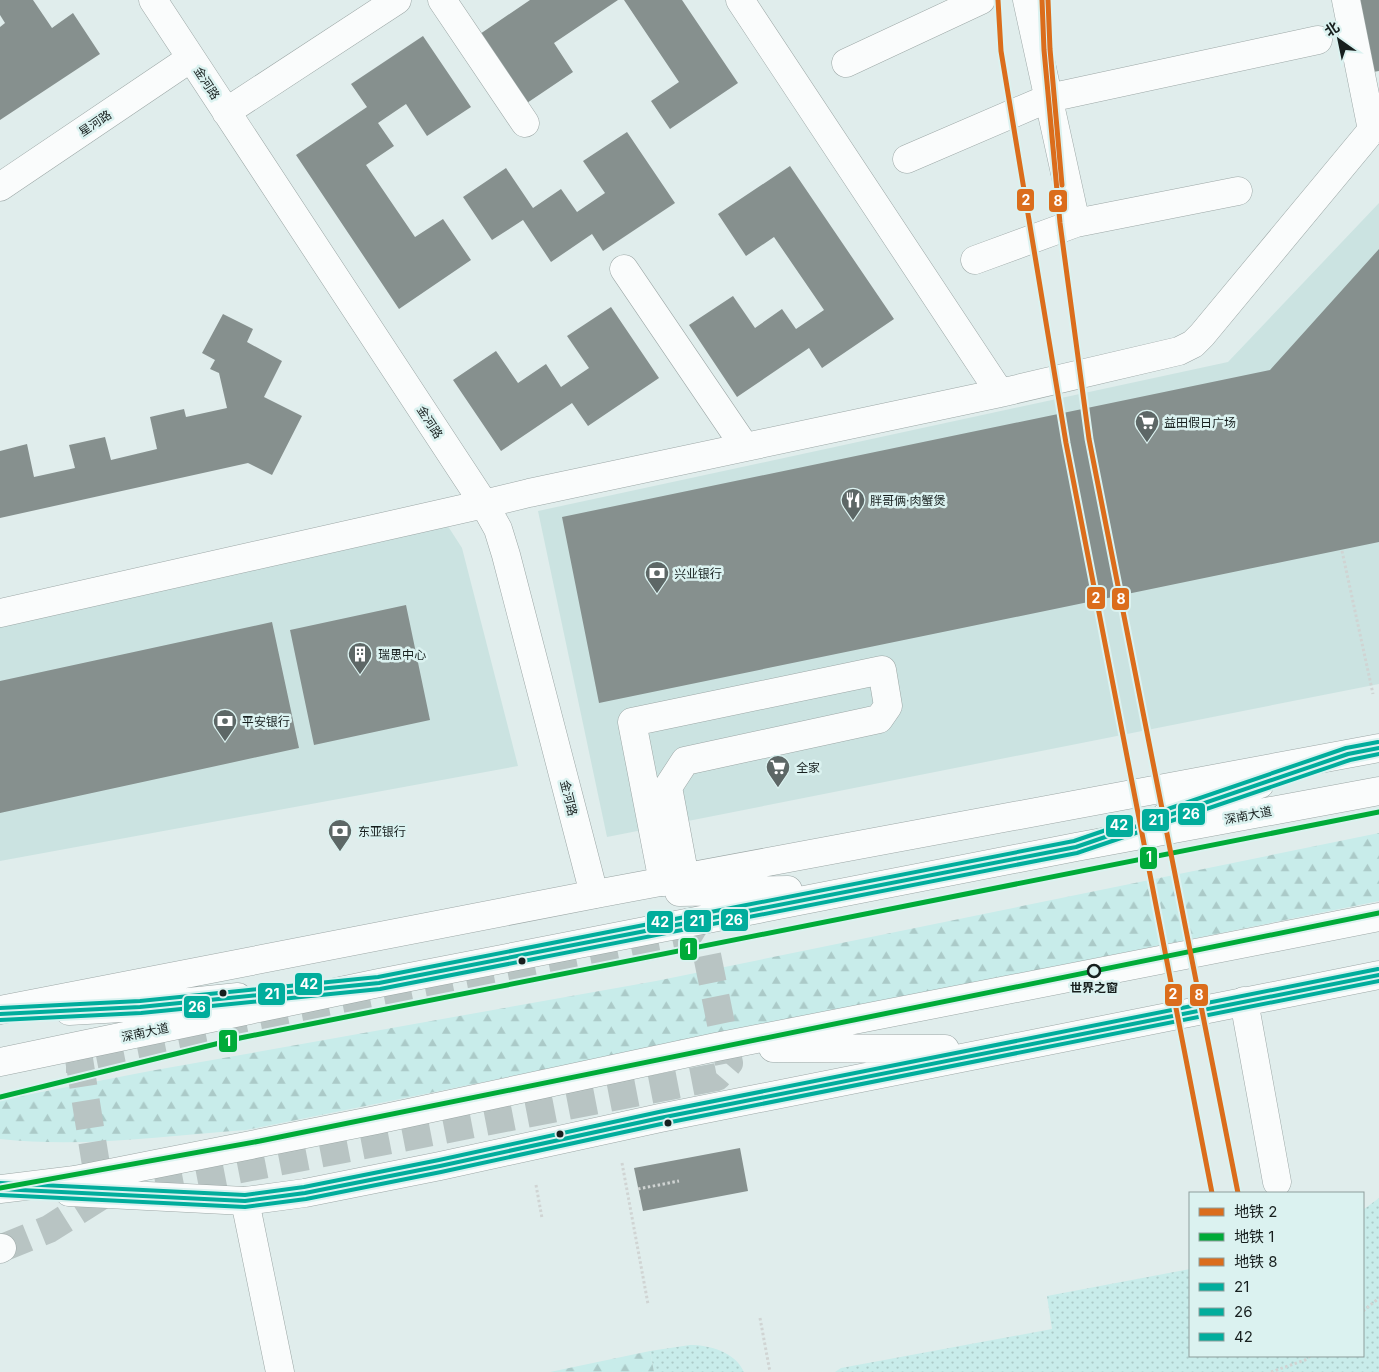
<svg xmlns="http://www.w3.org/2000/svg" width="1379" height="1372" font-family="Inter,'Noto Sans SC',sans-serif">
  <style>
    .built { fill: #cbe3e1 }
    .green { fill: url(#green-dots) }
    .forest { fill: url(#forest-firs) }
    .building { fill: #86908e }
    .lines { fill: none; stroke-linecap: round; stroke-linejoin: round }
    .minor-tunnel { stroke: #b8c4c3; stroke-width: 28; stroke-dasharray: 28 14; stroke-linecap: butt }
    .minor-casing { stroke: #9ca7a6; stroke-width: 29 }
    .major-casing { stroke: #9ca7a6; stroke-width: 29 }
    .path { stroke: #d0d4d3; stroke-width: 3; stroke-dasharray: 2.5 2.5; stroke-linecap: butt }
    .minor { stroke: #fafcfc; stroke-width: 28 }
    .major { stroke: #fafcfc; stroke-width: 28 }
    .bus-1-casing { stroke: #dbf2f0; stroke-width: 8 }
    .bus-2-casing { stroke: #dbf2f0; stroke-width: 8 }
    .bus-3-casing { stroke: #dbf2f0; stroke-width: 8 }
    .bus-1 { stroke: #01ad9c; stroke-width: 4 }
    .bus-2 { stroke: #01ad9c; stroke-width: 4 }
    .bus-3 { stroke: #01ad9c; stroke-width: 4 }
    .metro-1-casing { stroke: #dbf2f0; stroke-width: 9 }
    .metro-2-casing { stroke: #dbf2f0; stroke-width: 9 }
    .metro-3-casing { stroke: #dbf2f0; stroke-width: 9 }
    .metro-1 { stroke: #db6d1c; stroke-width: 5 }
    .metro-2 { stroke: #00ab39; stroke-width: 5 }
    .metro-3 { stroke: #db6d1c; stroke-width: 5 }
    .bus-dot { fill: #171f1e; stroke: #dbf2f0; stroke-width: 2 }
    .stop-dot { fill: #dbf2f0; stroke: #171f1e; stroke-width: 2.5 }
    .labels { text-anchor: middle; dominant-baseline: central; stroke-width: 5; stroke-linejoin: round; paint-order: stroke }
    .street-label { font-size: 12px; fill: #171f1e; stroke: #dbf2f0 }
    .poi-label { font-size: 12px; fill: #171f1e; stroke: #dbf2f0; text-anchor: start }
    .stop-label { font-size: 12px; font-weight: bold; fill: #171f1e; stroke: #dbf2f0 }
    .line-badge { stroke: #dbf2f0; stroke-width: 2 }
    .badge-label { font-size: 14px; text-anchor: middle; font-weight: bold; fill: #fff }
  </style>
  <defs>
    <pattern id="green-dots" width="8" height="8" patternUnits="userSpaceOnUse" patternTransform="scale(1.25)"><rect width="8" height="8" fill="#c8ecea"/><path d="M2 2h.1M6 6h.1" fill="none" stroke="#abcac8" stroke-width="1.8" stroke-linecap="round"/></pattern>
    <pattern id="forest-firs" width="22" height="20" patternUnits="userSpaceOnUse" patternTransform="scale(1.25)"><rect width="22" height="20" fill="#c8ecea"/><path d="M5 1l3.5 6h-7zM16 11l3.5 6h-7z" fill="#abcac8"/></pattern>
  </defs>
  <rect width="100%" height="100%" fill="#e0edec"/>
  <path class="built" d="M 1379,203 L 1379,684 L 607,837 L 538,511 L 1228,362 Z
    M 433,503 L 462,548 L 518,766 L 0,861 L 0,601 Z"/>
  <path class="green" d="M 1379,1198 L 1379,1372 L 835,1372 L 841,1368 L 1052,1329 L 1047,1296 L 1190,1269 L 1190,1356 L 1363,1356 L 1363,1210 Z
    M 690,1345 C 710,1345 735,1352 744,1372 L 654,1372 L 650,1351 Z"/>
  <path class="forest" d="M 1379,833 L 1379,901 L 246,1130 C 165,1136 82,1148 0,1139 L 0,1100 L 150,1071 L 656,981 Z
    M 650,1351 L 654,1372 L 550,1372 Z"/>
  <path class="building" d="M 0,0 L 33,0 L 52,28 L 73,13 L 100,54 L 0,120 L 0,27 L 5,23 L 0,15 Z
    M 530,0 L 618,0 L 554,43 L 573,72 L 527,103 L 480,34 Z
    M 624,0 L 682,0 L 738,83 L 670,129 L 651,101 L 679,82 Z
    M 1359,0 L 1379,0 L 1379,71 L 1373,72 Z
    M 423,36 L 471,107 L 427,136 L 406,104 L 378,123 L 394,146 L 366,165 L 415,237 L 443,219 L 471,260 L 399,309 L 296,155 L 367,107 L 351,84 Z
    M 627,132 L 675,203 L 603,251 L 592,234 L 551,262 L 523,220 L 492,240 L 463,197 L 506,168 L 533,208 L 561,189 L 577,212 L 605,193 L 583,161 Z
    M 790,166 L 894,319 L 822,368 L 809,348 L 737,397 L 689,325 L 733,296 L 755,328 L 782,309 L 796,329 L 824,310 L 774,237 L 746,256 L 718,214 Z
    M 1379,249 L 1379,542 L 599,703 L 562,517 L 1270,370 Z
    M 611,307 L 659,378 L 588,426 L 572,403 L 501,451 L 453,380 L 496,351 L 518,383 L 546,364 L 561,387 L 589,368 L 567,336 Z
    M 223,314 L 253,329 L 247,342 L 282,361 L 264,397 L 302,416 L 272,475 L 248,463 L 0,518 L 0,451 L 27,444 L 34,477 L 75,468 L 69,445 L 105,437 L 111,460 L 157,449 L 150,417 L 184,409 L 186,417 L 227,408 L 219,373 L 210,369 L 215,360 L 202,353 Z
    M 406,605 L 430,720 L 314,745 L 290,630 Z
    M 272,622 L 299,748 L 0,813 L 0,681 Z
    M 740,1148 L 748,1191 L 643,1211 L 634,1168 Z"/>
  <g class="lines">
    <path class="minor-tunnel" d="M 79,1059 L 101,1196
      M 2,1248 L 49,1229 L 101,1196 L 717,1077 L 729,1063 L 706,950 L 688,939 L 79,1059 L 66,1059"/>
    <g class="minor-casing">
      <path id="minor" d="M 153,0 L 484,504 L 498,529 L 506,555 L 594,894
        M 442,0 L 525,123
        M 740,0 L 1000,393
        M 1027,0 L 1076,223
        M 1346,0 L 1372,130
        M 846,63 L 981,0
        M 226,112 L 397,0
        M 907,159 L 1049,98 L 1318,40
        M 0,187 L 191,58
        M 975,260 L 1076,223 L 1238,191
        M 624,269 L 745,447
        M 0,613 L 484,504 L 529,493 L 1000,393 L 1179,351 L 1193,344 L 1202,335 L 1372,130 L 1379,128
        M 663,882 L 632,722 L 882,670 L 888,706 L 879,719 L 685,761 L 668,787 L 685,878
        M 1244,1001 L 1277,1182
        M 245,1201 L 280,1372
        M 0,1249 L 2,1248"/>
    </g>
    <g class="major-casing">
      <path id="major" d="M 1165,817 L 1260,784
        M 679,892 L 788,890
        M 0,1010 L 601,893 L 1379,748
        M 69,1011 L 140,1007 L 238,997
        M 773,1048 L 945,1049
        M 0,1062 L 379,983 L 1076,847 L 1379,791
        M 0,1189 L 75,1180 L 376,1120 L 716,1047 L 1379,917
        M 69,1192 L 245,1201 L 305,1193 L 440,1166 L 660,1118 L 1379,975"/>
    </g>
    <path class="path" d="M 1342,551 L 1373,694
      M 622,1163 L 648,1304
      M 536,1185 L 542,1218
      M 638,1189 L 679,1181
      M 1363,1311 L 1379,1298
      M 760,1318 L 770,1372
      M 1271,1372 L 1305,1360 L 1310,1356"/>
    <use href="#minor" class="minor"/>
    <use href="#major" class="major"/>
    <g class="bus-1-casing">
      <path id="bus-1" d="M 0,1014 L 140,1007 L 379,983 L 1076,847 L 1348,754 L 1379,748
        M 0,1189 L 245,1201 L 305,1193 L 440,1166 L 660,1118 L 1379,975"/>
    </g>
    <g class="bus-2-casing">
      <path id="bus-2" d="M 0,1020 L 141,1013 L 380,989 L 1077,853 L 1350,760 L 1379,754
        M 0,1195 L 245,1207 L 306,1199 L 441,1172 L 661,1124 L 1379,981"/>
    </g>
    <g class="bus-3-casing">
      <path id="bus-3" d="M 0,1008 L 140,1001 L 378,977 L 1074,841 L 1346,748 L 1378,742
        M 0,1183 L 245,1195 L 304,1187 L 439,1160 L 659,1112 L 1378,969"/>
    </g>
    <use href="#bus-1" class="bus-1"/>
    <use href="#bus-2" class="bus-2"/>
    <use href="#bus-3" class="bus-3"/>
    <g class="metro-1-casing">
      <path id="metro-1" d="M 998,0 L 1001,51 L 1066,443 L 1212,1193
        M 1048,0 L 1050,49 L 1062,185"/>
    </g>
    <g class="metro-2-casing">
      <path id="metro-2" d="M 0,1097 L 240,1038 L 1379,812
        M 0,1188 L 260,1141 L 1379,913"/>
    </g>
    <g class="metro-3-casing">
      <path id="metro-3" d="M 1042,0 L 1044,50 L 1060,223 L 1089,439 L 1238,1193"/>
    </g>
    <use href="#metro-1" class="metro-1"/>
    <use href="#metro-2" class="metro-2"/>
    <use href="#metro-3" class="metro-3"/>
  </g>
  <defs>
    <g id="supermarket-pin" transform="scale(1.25)"><path d="M0 17L-7.5 6A9.5 9.5 0 1 1 7.5 6Z" fill="#5d6766" stroke="#dbf2f0"/><path d="M-6-5.5h2.5l.6 2H6L4.5 2H-2.5L-4.4-4H-6ZM-1.5 3.2a1.3 1.3 0 1 0 .1 0ZM3 3.2a1.3 1.3 0 1 0 .1 0Z" fill="#fff"/></g>
    <g id="restaurant-pin" transform="scale(1.25)"><path d="M0 17L-7.5 6A9.5 9.5 0 1 1 7.5 6Z" fill="#5d6766" stroke="#dbf2f0"/><path d="M-5-6h1v4h1v-4h1v4h1v-4h1v5L-1.5 .5V6h-2V.5L-5-1ZM5-6V6H3V1.5H1.5Q1.5-4 5-6Z" fill="#fff"/></g>
    <g id="bank-pin" transform="scale(1.25)"><path d="M0 17L-7.5 6A9.5 9.5 0 1 1 7.5 6Z" fill="#5d6766" stroke="#dbf2f0"/><path d="M-6-4H6V4H-6ZM0-2.3a2.3 2.3 0 1 0 0 4.6a2.3 2.3 0 1 0 0-4.6Z" fill="#fff"/></g>
    <g id="building-pin" transform="scale(1.25)"><path d="M0 17L-7.5 6A9.5 9.5 0 1 1 7.5 6Z" fill="#5d6766" stroke="#dbf2f0"/><path d="M-4-6H4V6H1V3H-1V6H-4ZM-2.5-4.3h1.7v1.8h-1.7ZM.8-4.3h1.7v1.8H.8ZM-2.5-1h1.7V.8h-1.7ZM.8-1h1.7V.8H.8Z" fill="#fff"/></g>
  </defs>
  <g fill-rule="evenodd">
    <use href="#supermarket-pin" x="1147" y="422"/>
    <use href="#restaurant-pin" x="853" y="500"/>
    <use href="#bank-pin" x="657" y="573"/>
    <use href="#building-pin" x="360" y="654"/>
    <use href="#bank-pin" x="225" y="721"/>
    <use href="#supermarket-pin" x="778" y="767"/>
    <use href="#bank-pin" x="340" y="831"/>
  </g>
  <g class="bus-dot">
    <circle cx="522" cy="961" r="4.5"/>
    <circle cx="223" cy="993" r="4.5"/>
    <circle cx="668" cy="1123" r="4.5"/>
    <circle cx="560" cy="1134" r="4.5"/>
  </g>
  <circle class="stop-dot" cx="1094" cy="971" r="6"/>
  <g class="labels">
    <g class="street-label">
      <text transform="translate(207 83) rotate(57)">金河路</text>
      <text transform="translate(95 123) rotate(-34)">星河路</text>
      <text transform="translate(430 422) rotate(57)">金河路</text>
      <text transform="translate(569 798) rotate(76)">金河路</text>
      <text transform="translate(1248 815) rotate(-11)">深南大道</text>
      <text transform="translate(145 1032) rotate(-12)">深南大道</text>
    </g>
    <g class="poi-label">
      <text x="1164" y="422">益田假日广场</text>
      <text x="870" y="500">胖哥俩·肉蟹煲</text>
      <text x="674" y="573">兴业银行</text>
      <text x="378" y="654">瑞思中心</text>
      <text x="242" y="721">平安银行</text>
      <text x="796" y="767">全家</text>
      <text x="358" y="831">东亚银行</text>
    </g>
    <g class="stop-label">
      <text x="1094" y="987">世界之窗</text>
    </g>
  </g>
  <g class="line-badge">
    <rect x="1016" y="188" width="19" height="24" rx="5" fill="#db6d1c"/>
    <rect x="1048" y="189" width="20" height="24" rx="5" fill="#db6d1c"/>
    <rect x="1086" y="586" width="20" height="24" rx="5" fill="#db6d1c"/>
    <rect x="1111" y="587" width="19" height="24" rx="5" fill="#db6d1c"/>
    <rect x="1177" y="802" width="29" height="24" rx="5" fill="#01ad9c"/>
    <rect x="1141" y="808" width="29" height="24" rx="5" fill="#01ad9c"/>
    <rect x="1105" y="814" width="29" height="24" rx="5" fill="#01ad9c"/>
    <rect x="1139" y="846" width="19" height="24" rx="5" fill="#00ab39"/>
    <rect x="720" y="908" width="29" height="24" rx="5" fill="#01ad9c"/>
    <rect x="683" y="909" width="29" height="24" rx="5" fill="#01ad9c"/>
    <rect x="646" y="910" width="28" height="24" rx="5" fill="#01ad9c"/>
    <rect x="679" y="937" width="19" height="24" rx="5" fill="#00ab39"/>
    <rect x="294" y="972" width="29" height="24" rx="5" fill="#01ad9c"/>
    <rect x="257" y="982" width="29" height="24" rx="5" fill="#01ad9c"/>
    <rect x="1164" y="983" width="19" height="24" rx="5" fill="#db6d1c"/>
    <rect x="1189" y="983" width="20" height="24" rx="5" fill="#db6d1c"/>
    <rect x="183" y="995" width="28" height="24" rx="5" fill="#01ad9c"/>
    <rect x="218" y="1029" width="20" height="24" rx="5" fill="#00ab39"/>
  </g>
  <g class="badge-label">
    <text x="1026" y="205">2</text>
    <text x="1058" y="206">8</text>
    <text x="1096" y="603">2</text>
    <text x="1121" y="604">8</text>
    <text x="1191" y="819">26</text>
    <text x="1156" y="825">21</text>
    <text x="1119" y="830">42</text>
    <text x="1149" y="862">1</text>
    <text x="734" y="925">26</text>
    <text x="697" y="926">21</text>
    <text x="660" y="927">42</text>
    <text x="688" y="954">1</text>
    <text x="309" y="989">42</text>
    <text x="272" y="999">21</text>
    <text x="1173" y="999">2</text>
    <text x="1199" y="1000">8</text>
    <text x="197" y="1012">26</text>
    <text x="228" y="1046">1</text>
  </g>
  <rect x="1189" y="1192" width="175" height="165" fill="#dbf2f0" stroke="#8d9e9c"/>
  <rect x="1199" y="1208" width="25" height="8" fill="#db6d1c" stroke="#8d9e9c"/>
  <text x="1234" y="1217" font-size="15" fill="#171f1e">地铁 2</text>
  <rect x="1199" y="1233" width="25" height="8" fill="#00ab39" stroke="#8d9e9c"/>
  <text x="1234" y="1242" font-size="15" fill="#171f1e">地铁 1</text>
  <rect x="1199" y="1258" width="25" height="8" fill="#db6d1c" stroke="#8d9e9c"/>
  <text x="1234" y="1267" font-size="15" fill="#171f1e">地铁 8</text>
  <rect x="1199" y="1283" width="25" height="8" fill="#01ad9c" stroke="#8d9e9c"/>
  <text x="1234" y="1292" font-size="15" fill="#171f1e">21</text>
  <rect x="1199" y="1308" width="25" height="8" fill="#01ad9c" stroke="#8d9e9c"/>
  <text x="1234" y="1317" font-size="15" fill="#171f1e">26</text>
  <rect x="1199" y="1333" width="25" height="8" fill="#01ad9c" stroke="#8d9e9c"/>
  <text x="1234" y="1342" font-size="15" fill="#171f1e">42</text>
  <g transform="translate(1339 40) rotate(327)" stroke="#dbf2f0" stroke-width="4" paint-order="stroke">
  <path d="M0-4L9 19L0 12L-9 19Z" fill="#171f1e"/>
  <text y="-8" font-size="14" font-weight="bold" text-anchor="middle" fill="#171f1e">北</text>
  </g>
</svg>
